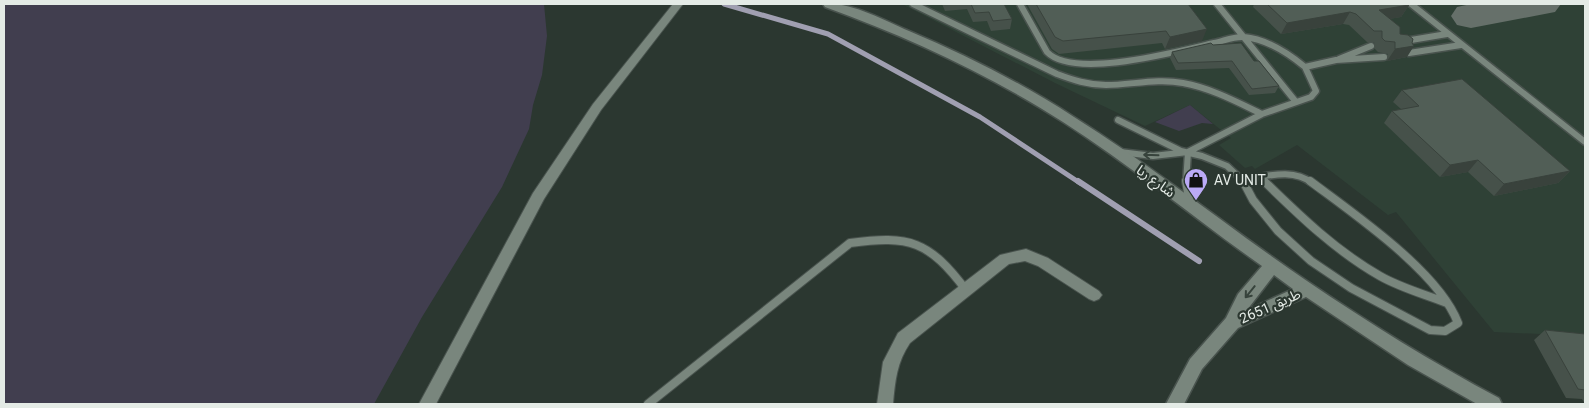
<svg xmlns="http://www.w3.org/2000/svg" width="1589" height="408" font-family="Roboto,'Noto Sans Arabic',sans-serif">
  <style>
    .built { fill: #2f4136 }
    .green { fill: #413e4f }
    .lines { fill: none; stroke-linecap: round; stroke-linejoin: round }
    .stream-far1 { stroke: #a09fb1; stroke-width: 5 }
    .stream { stroke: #a09fb1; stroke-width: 6 }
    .taxiway { fill: #66706a; fill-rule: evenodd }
    .lane-far1-casing { stroke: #49534e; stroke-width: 9 }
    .lane-casing { stroke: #49534e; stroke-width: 10 }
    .street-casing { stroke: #49534e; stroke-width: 2 }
    .secondary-casing { stroke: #49534e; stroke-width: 3 }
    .lane-far1 { stroke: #79867d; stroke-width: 6 }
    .lane { stroke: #79867d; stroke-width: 8 }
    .street { fill: #79867d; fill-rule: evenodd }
    .secondary { fill: #79867d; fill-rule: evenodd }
    .wall { fill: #46514a }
    .shaded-wall { fill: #39423c }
    .building { fill: #515e56; stroke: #39423c }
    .oneway { stroke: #37433c }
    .labels { text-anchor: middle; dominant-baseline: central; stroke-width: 4.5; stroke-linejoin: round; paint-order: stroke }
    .poi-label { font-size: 14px; fill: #e4ebe6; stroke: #2b3730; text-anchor: start }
    .street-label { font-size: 14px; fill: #e4ebe6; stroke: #2b3730 }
  </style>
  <rect width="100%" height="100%" fill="#2b3730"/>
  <path class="built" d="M 902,4 L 1585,4 L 1585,336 L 1494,332 L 1396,212 L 1388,215 L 1297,145 L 1255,169 L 1252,166 L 1245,168 L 1219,145 L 1231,138 L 1190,105 L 1145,126 L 1055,83 Z"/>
  <path class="green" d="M 4,4 L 544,4 L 547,36 L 542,75 L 533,105 L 529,129 L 502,187 L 422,317 L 374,404 L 4,404 Z
    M 1190,105 L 1213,124 L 1202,123 L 1179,131 L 1155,122 Z"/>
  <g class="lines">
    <path class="stream-far1" d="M 724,4 L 828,34 L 980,117 L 1080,183"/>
    <path class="stream" d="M 1078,181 L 1199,261"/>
    <path class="taxiway" d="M 1471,4 L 1561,4 L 1555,12 L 1471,28 L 1457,25 L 1451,16 L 1457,7 Z"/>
    <g class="lane-far1-casing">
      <path id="lane-far1" d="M 913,4 L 1057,74 C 1073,80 1088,85 1106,85 C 1131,85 1157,78 1183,83 C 1211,88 1237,102 1262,114
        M 1020,4 L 1047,52 C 1074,80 1179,51 1214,43 C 1224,41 1234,36 1244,37 C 1267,39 1288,53 1305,67
        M 1217,4 L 1296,102
        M 1411,4 L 1585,142
        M 1405,41 L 1447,34
        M 1409,53 L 1461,45
        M 1339,59 L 1371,46
        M 1118,120 L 1181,151 L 1202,156 L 1227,166 L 1242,180
        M 1120,152 L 1153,156 L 1188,152 L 1262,114 L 1311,97 L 1316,91 L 1305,67 L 1336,60 L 1384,57
        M 1261,178 L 1266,183
        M 1242,180 L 1243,183
        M 1242,180 C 1265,177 1292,167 1312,183
        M 1186,183 L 1188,152"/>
    </g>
    <g class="lane-casing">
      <path id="lane" d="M 1186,181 L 1190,204
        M 1243,181 L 1253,200 L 1278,231 L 1311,261 L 1351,288 L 1430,330 L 1445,331 L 1458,323 C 1439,272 1354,214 1310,181
        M 1264,181 C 1300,216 1336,251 1380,276 C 1401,288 1424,294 1447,303
        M 648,404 L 850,243 C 910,235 929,241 966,290"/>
    </g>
    <g class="street-casing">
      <path id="street" d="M 673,4 L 683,4 L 601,110 L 544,199 L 436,404 L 419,404 L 533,193 L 593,104 Z
        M 1026,249 L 1048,258 L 1099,291 L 1102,295 L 1099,299 L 1094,301 L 1089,299 L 1038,266 L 1025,261 L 1009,264 L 910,343 C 897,362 895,381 893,404 L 877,404 L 883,362 L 898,333 L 1000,255 Z"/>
    </g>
    <g class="secondary-casing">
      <path id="secondary" d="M 823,4 C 852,2 883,20 909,31 C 966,55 1022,83 1074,117 C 1154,167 1229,228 1307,281 C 1369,323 1433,363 1499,398 L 1502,404 L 1477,404 L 1408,365 L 1306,297 L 1238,328 L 1202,369 L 1184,404 L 1166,404 L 1190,359 L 1226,318 L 1238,294 L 1262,266 C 1195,219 1132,166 1063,122 C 988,74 908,37 825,7 ZM 1274,275 L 1293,289 L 1247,310 Z"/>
    </g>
    <use href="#lane-far1" class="lane-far1"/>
    <use href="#lane" class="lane"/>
    <use href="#street" class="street"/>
    <use href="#secondary" class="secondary"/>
  </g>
  <path class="wall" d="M 942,4 L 1004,4 L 1012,19 L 1010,29 L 991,31 L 987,21 L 973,22 L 967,9 L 945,11 Z
    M 1027,4 L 1188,4 L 1202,41 L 1165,49 L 1162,43 L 1059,54 L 1052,49 Z
    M 1254,4 L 1407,4 L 1409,5 L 1401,17 L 1389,19 L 1400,34 L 1407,57 L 1387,61 L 1388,54 L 1378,52 L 1375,49 L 1374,42 L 1367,42 L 1349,25 L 1343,24 L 1281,34 L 1253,7 Z
    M 1213,45 L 1254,61 L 1279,86 L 1275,93 L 1249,95 L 1229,68 L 1176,70 L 1170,58 L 1172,52 Z
    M 1402,90 L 1570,171 L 1558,183 L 1494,196 L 1468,172 L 1440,177 L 1384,123 L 1392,111 L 1401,109 L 1393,102 Z
    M 1545,330 L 1585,334 L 1585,404 L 1582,399 L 1566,398 L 1534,340 Z"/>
  <path class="shaded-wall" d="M 1409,5 L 1401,17 L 1372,22 L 1379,10 Z
    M 1350,12 L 1343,24 L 1281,34 L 1287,23 Z
    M 1207,29 L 1202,41 L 1165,49 L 1170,37 Z
    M 1414,46 L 1407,57 L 1387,61 L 1395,49 Z
    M 1478,160 L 1468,172 L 1440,177 L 1450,165 Z
    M 1570,171 L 1558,183 L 1494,196 L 1504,184 Z"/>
  <path class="building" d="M 971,4 L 1004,4 L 1012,19 L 993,21 L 989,12 L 975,13 Z
    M 1036,4 L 1188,4 L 1207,29 L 1170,37 L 1166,31 L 1063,41 L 1055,37 Z
    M 1267,4 L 1407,4 L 1409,5 L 1379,10 L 1400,27 L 1400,34 L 1408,35 L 1413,39 L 1412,43 L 1414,46 L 1395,49 L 1395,42 L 1385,41 L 1382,38 L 1382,31 L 1374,31 L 1356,14 L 1350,12 L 1287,23 Z
    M 1211,43 L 1213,45 L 1241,43 L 1254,61 L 1259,61 L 1279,86 L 1252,89 L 1232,61 L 1178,63 L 1172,52 Z
    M 1462,79 L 1570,171 L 1504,184 L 1478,160 L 1450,165 L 1392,111 L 1419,106 L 1402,90 Z
    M 1545,330 L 1585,334 L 1585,390 L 1578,389 Z"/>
  <defs><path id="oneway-shaft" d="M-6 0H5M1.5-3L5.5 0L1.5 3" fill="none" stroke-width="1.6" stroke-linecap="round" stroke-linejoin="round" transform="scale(1.25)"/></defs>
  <g class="oneway">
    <use href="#oneway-shaft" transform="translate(1151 155) rotate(-178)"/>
    <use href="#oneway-shaft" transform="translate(1250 292) rotate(129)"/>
  </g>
  <defs>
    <g id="shop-pin" transform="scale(1.25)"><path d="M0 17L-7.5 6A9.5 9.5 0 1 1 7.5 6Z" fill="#bbaaf6" stroke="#2b3730"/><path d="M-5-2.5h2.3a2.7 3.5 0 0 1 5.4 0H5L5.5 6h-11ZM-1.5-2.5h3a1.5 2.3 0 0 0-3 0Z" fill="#111"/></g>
  </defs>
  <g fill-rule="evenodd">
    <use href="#shop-pin" x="1196" y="180"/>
  </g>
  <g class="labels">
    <g class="poi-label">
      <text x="1214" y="180">AV UNIT</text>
    </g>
    <g class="street-label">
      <text transform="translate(1156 181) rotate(36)">شارع ريا</text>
      <text transform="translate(1270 306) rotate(-24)">طريق 2651</text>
    </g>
  </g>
  <rect width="1589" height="408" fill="none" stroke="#e4ebe6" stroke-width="10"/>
</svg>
